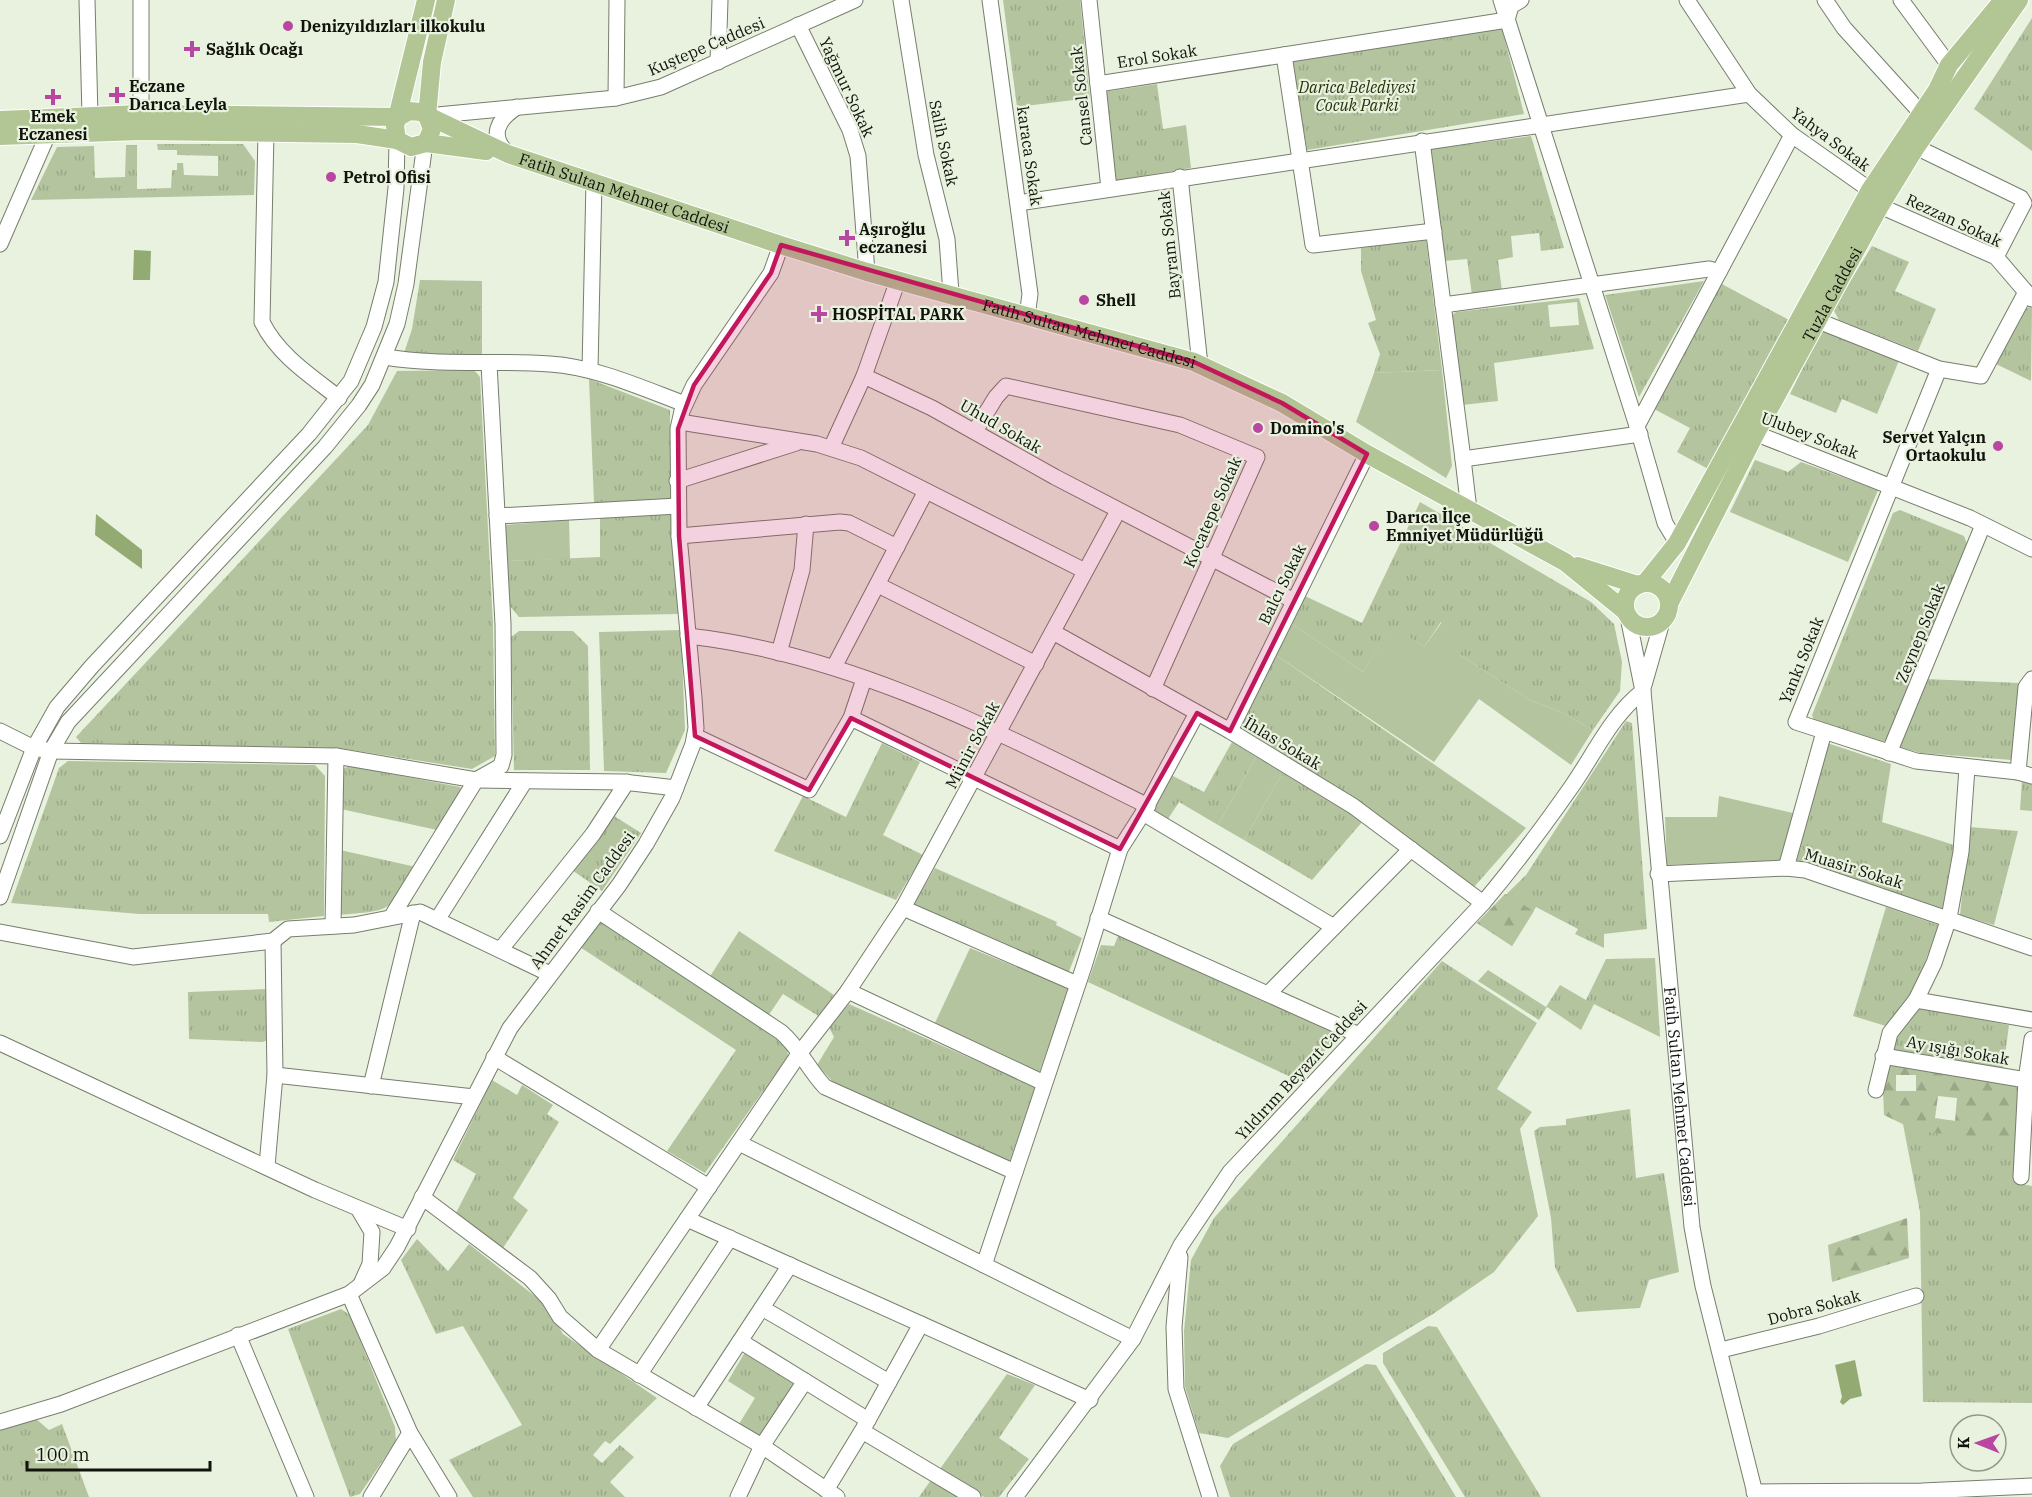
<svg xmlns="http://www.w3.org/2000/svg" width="2032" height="1497" font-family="'IBM Plex Serif',serif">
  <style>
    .grass { fill: url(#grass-tufts); fill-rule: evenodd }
    .forest { fill: url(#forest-firs); fill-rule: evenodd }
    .garden { fill: #b4c49f }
    .water { fill: #93aa73 }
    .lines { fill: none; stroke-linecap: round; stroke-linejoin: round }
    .minor-casing { stroke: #767e6d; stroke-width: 17 }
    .major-casing { stroke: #fff; stroke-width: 20 }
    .minor { stroke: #fff; stroke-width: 15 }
    .major { stroke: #b2c595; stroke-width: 18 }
    .marked { fill: #c2185b; fill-opacity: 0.2; stroke: #c2185b; stroke-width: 4.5; stroke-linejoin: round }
    .poi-dot { fill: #b946a1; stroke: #e9f2de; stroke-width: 2 }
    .labels { text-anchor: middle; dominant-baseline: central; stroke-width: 4.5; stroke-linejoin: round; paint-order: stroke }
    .poi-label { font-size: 16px; font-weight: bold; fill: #11140d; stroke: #e9f2de; text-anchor: start }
    .street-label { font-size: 16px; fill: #11140d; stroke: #e9f2de }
    .park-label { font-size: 16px; font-style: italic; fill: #25330a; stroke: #e9f2de }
  </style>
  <defs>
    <pattern id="grass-tufts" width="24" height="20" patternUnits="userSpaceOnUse" patternTransform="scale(1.5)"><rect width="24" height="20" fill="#b4c49f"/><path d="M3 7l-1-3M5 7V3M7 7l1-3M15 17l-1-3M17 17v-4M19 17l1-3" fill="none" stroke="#9aa888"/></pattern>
    <pattern id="forest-firs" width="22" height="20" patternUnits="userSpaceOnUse" patternTransform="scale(1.5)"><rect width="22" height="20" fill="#b4c49f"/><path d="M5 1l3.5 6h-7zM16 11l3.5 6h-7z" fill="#9aa888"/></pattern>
  </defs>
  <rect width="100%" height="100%" fill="#e9f2de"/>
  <path class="grass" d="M 1003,0 L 1080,0 L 1090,98 L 1017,107 Z
    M 2032,18 L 2032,151 L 1974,109 Z
    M 1502,28 L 1524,114 L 1307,150 L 1292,61 Z
    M 1157,84 L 1163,129 L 1186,125 L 1191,168 L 1113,181 L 1103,92 Z
    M 1531,136 L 1564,248 L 1541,251 L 1539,233 L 1511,236 L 1513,257 L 1498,260 L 1502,291 L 1472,295 L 1467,259 L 1444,261 L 1431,149 Z
    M 157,144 L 243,144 L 255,161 L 254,195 L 31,200 L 57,147 L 94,146 L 95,178 L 125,177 L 126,145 L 137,145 L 137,189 L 171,188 L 172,170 L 177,170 L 177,163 L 183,163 L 184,175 L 218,176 L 218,156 L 177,155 L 177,150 L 158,150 Z
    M 1426,239 L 1442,370 L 1374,373 L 1380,354 L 1368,323 L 1376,320 L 1361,271 L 1361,248 Z
    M 1872,246 L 1909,262 L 1895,291 L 1936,309 L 1918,351 L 1839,320 L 1833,309 Z
    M 420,280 L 482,281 L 482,359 L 403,356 L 412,329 Z
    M 1704,281 L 1639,397 L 1605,295 Z
    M 1720,283 L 1789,320 L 1710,470 L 1677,452 L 1690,428 L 1654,409 Z
    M 1579,298 L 1594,349 L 1494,363 L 1498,401 L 1462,405 L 1450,317 L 1456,312 ZM 1577,302 L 1579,325 L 1550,327 L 1548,305 Z
    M 2030,307 L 2032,308 L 2031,381 L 1996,364 L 2020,312 Z
    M 1826,329 L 1900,358 L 1877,414 L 1842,399 L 1836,413 L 1790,394 L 1821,331 Z
    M 474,370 L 480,377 L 493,624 L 495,756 L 472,769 L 339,748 L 81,743 L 76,737 L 368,425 L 397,371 Z
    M 589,379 L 670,410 L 670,499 L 594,503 Z
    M 1755,460 L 1788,472 L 1801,462 L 1878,490 L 1848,562 L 1730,512 Z
    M 1420,502 L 1591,602 L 1614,624 L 1622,662 L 1620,691 L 1593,730 L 1563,713 L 1530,700 L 1460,655 L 1441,622 L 1424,647 L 1391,626 L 1363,672 L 1292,624 L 1305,596 L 1362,623 Z
    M 1900,510 L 1964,536 L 1968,547 L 1888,739 L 1881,743 L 1814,721 L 1812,715 L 1893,513 Z
    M 671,512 L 679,614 L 519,617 L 509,605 L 506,561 L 600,557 L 600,515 Z
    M 681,630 L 685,730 L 666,773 L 604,771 L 599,632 Z
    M 519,631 L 573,631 L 588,646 L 590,770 L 514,770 L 511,637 Z
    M 1276,655 L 1526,828 L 1474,887 L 1356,799 L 1239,728 Z
    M 1926,679 L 2019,683 L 2012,760 L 1921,753 L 1898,747 Z
    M 1626,721 L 1632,723 L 1647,929 L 1604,934 L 1604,948 L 1575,934 L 1578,929 L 1536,907 L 1512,946 L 1477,923 L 1526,875 Z
    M 1232,742 L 1256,757 L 1218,825 L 1179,802 L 1168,819 L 1151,810 L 1171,775 L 1204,792 Z
    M 882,743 L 920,762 L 883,835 L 923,855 L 896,900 L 774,851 L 803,796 L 846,817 Z
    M 1827,743 L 1891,764 L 1882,822 L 1954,845 L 1942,910 L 1828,869 L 1796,862 Z
    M 68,761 L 315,765 L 325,776 L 324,916 L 269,922 L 268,914 L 139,914 L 11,903 L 59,768 Z
    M 350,766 L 460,787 L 462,791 L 437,830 L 341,809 L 342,769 Z
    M 1283,772 L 1363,821 L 1312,880 L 1244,840 Z
    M 2022,780 L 2032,782 L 2032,811 L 2020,810 Z
    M 611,814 L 641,833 L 602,891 L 572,870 Z
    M 1969,827 L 2018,831 L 1994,925 L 1960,915 Z
    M 340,850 L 416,867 C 387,914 393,910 338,915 Z
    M 935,868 L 1057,922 L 1056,925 L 1082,938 L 1068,974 L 914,904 Z
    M 1886,907 L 1938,925 L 1915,991 L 1886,1026 L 1853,1016 Z
    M 599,921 L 787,1046 L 788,1056 L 705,1173 L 667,1151 L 736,1050 L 580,947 Z
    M 739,931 L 834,995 L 820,1017 L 783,994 L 768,1016 L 709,978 Z
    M 1118,936 L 1341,1034 L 1297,1080 L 1088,982 L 1101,945 L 1114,946 Z
    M 1655,958 L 1660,1037 L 1594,1004 L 1581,1030 L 1547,1007 L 1539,1020 L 1478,981 L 1488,970 L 1546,1007 L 1560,985 L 1586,1000 L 1606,959 Z
    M 1442,961 L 1537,1023 L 1497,1089 L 1532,1112 L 1520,1129 L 1538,1216 L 1494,1272 L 1433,1314 L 1228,1438 L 1199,1433 L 1185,1387 L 1184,1331 L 1191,1260 L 1214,1218 Z
    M 267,989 L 269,1040 L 262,1042 L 189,1039 L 188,992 Z
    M 849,1004 L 1035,1087 L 1010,1160 L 1004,1161 L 836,1085 L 817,1065 L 834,1037 L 829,1027 Z
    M 1917,1007 L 2009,1025 L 2003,1070 L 1889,1052 L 1895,1033 Z
    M 492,1080 L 517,1095 L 522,1085 L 553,1105 L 547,1114 L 559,1122 L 513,1198 L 528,1210 L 503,1248 L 456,1213 L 476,1174 L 453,1160 Z
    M 1630,1109 L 1636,1178 L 1664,1173 L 1679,1272 L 1649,1280 L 1640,1308 L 1577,1312 L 1555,1267 L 1551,1218 L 1534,1131 L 1540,1127 L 1566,1125 L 1566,1119 Z
    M 1903,1124 L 2019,1142 L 2017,1183 L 2032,1186 L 2032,1403 L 1923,1402 L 1920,1212 Z
    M 417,1239 L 448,1271 L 469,1244 L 546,1305 L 563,1334 L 657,1398 L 610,1444 L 605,1441 L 593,1455 L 602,1463 L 620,1445 L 634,1457 L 610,1482 L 625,1497 L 473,1497 L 449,1460 L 522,1425 L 463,1326 L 436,1334 L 401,1260 Z
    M 341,1309 L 350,1315 L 395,1427 L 396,1441 L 360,1494 L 350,1497 L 288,1329 Z
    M 1428,1326 L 1437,1327 L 1541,1497 L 1465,1497 L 1383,1363 L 1383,1353 Z
    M 745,1352 L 795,1383 L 761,1438 L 739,1424 L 755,1398 L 728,1381 Z
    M 1366,1364 L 1376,1365 L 1456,1497 L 1230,1497 L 1220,1466 L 1233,1444 Z
    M 1007,1374 L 1035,1385 L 999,1438 L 1029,1459 L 999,1497 L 984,1497 L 940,1469 Z
    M 36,1419 L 49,1430 L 62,1424 L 89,1497 L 0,1497 L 0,1430 Z
    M 931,1480 L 958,1497 L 919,1497 Z"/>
  <path class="forest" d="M 1505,894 L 1534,911 L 1512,946 L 1477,923 Z
    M 1888,1063 L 2021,1085 L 2019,1142 L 1917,1131 L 1884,1115 L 1883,1090 ZM 1896,1075 L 1916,1075 L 1916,1091 L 1896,1091 ZM 1938,1096 L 1957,1098 L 1955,1121 L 1935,1118 Z
    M 1907,1218 L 1909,1258 L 1832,1282 L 1828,1245 Z"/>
  <path class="garden" d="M 1442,370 L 1452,466 L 1446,478 L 1356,422 L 1374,373 Z
    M 569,520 L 570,559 L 506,561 L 505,525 Z
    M 1442,622 L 1467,636 L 1460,655 L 1530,700 L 1563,713 L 1593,730 L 1571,765 L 1479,699 L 1434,762 L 1276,655 L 1292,624 L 1363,672 L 1391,625 L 1424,647 Z
    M 1256,757 L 1283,772 L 1244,840 L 1218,825 Z
    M 1719,796 L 1797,814 L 1784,860 L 1667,865 L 1665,817 L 1717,817 Z
    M 970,948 L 1069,988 L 1039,1073 L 934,1025 Z"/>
  <path class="water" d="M 134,250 L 151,251 L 150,280 L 133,280 Z
    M 96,514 L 142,550 L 142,569 L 95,535 Z
    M 1855,1360 L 1862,1396 L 1850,1399 L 1843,1405 L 1840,1402 L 1842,1397 L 1835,1365 Z"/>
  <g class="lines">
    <g class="minor-casing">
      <g id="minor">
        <path d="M 87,0 L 90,116"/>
        <path d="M 901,0 L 926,155 L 947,239 L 951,293"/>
        <path d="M 990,0 L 1030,294 L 1027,317"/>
        <path d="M 1089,0 L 1109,189"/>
        <path d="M 1501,0 L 1637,426 L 1665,523 L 1677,543"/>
        <path d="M 1687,0 L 1749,94 L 1792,135 L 1870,190"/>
        <path d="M 1825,0 L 1844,28 L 1921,113"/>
        <path d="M 1901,0 L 1949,65"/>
        <path d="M 798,25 L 850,130 L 858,156 L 867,272"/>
        <path d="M 1284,55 L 1313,245 L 1434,231"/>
        <path d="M 718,62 L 720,0"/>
        <path d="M 1098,84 L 1507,20 L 1511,6 L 1521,0"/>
        <path d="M 616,98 L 617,0"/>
        <path d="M 141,114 L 141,0"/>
        <path d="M 427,116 L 616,98 L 661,87 L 855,0"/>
        <path d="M 266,132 L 262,322 C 278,355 311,376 339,398"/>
        <path d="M 1422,141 L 1463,459"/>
        <path d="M 1916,147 L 2021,198 L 2024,203 L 1996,257"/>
        <path d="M 508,154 C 489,136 497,120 517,107"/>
        <path d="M 1180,177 L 1200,365"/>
        <path d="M 1018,203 L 1749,94"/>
        <path d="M 1880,206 L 1996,257 L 2032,299"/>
        <path d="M 0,244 L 48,134"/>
        <path d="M 1443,305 L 1709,269 L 1719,272"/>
        <path d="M 1816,320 L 1939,369 L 1981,376 L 2026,292"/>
        <path d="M 385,357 C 440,366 495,360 550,364 C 596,367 642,388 685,404"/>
        <path d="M 1939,369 L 1796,722 L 1916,761 L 2018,772 L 2032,776"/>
        <path d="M 590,370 L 594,181"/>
        <path d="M 864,376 L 932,408 L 1055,477 L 1294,601"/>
        <path d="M 680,422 L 817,444 L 861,458 L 1085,571"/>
        <path d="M 1637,426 L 1792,135"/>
        <path d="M 1747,430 L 1970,518 L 2032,549"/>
        <path d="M 975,431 L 996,397 L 1006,386 L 1180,425 L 1257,457 L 1153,689"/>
        <path d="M 831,448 L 864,376 L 898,280"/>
        <path d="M 677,481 L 796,443"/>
        <path d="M 1469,510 L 1463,459 L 1640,434"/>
        <path d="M 497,516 L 678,506"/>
        <path d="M 679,536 L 840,522 L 849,523 L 897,547"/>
        <path d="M 878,585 L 1036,664"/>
        <path id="s1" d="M 1628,617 L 1643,691 L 1692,1227 L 1703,1286 L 1756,1497"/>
        <path d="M 1053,632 L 1230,731 L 1353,806 L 1483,903"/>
        <path d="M 688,636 C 851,654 1002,734 1148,806"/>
        <path d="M 779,653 L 802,570 L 806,524"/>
        <path d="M 834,667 L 926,491"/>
        <path d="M 1644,685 L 1662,622"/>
        <path d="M 851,718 L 1120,849"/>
        <path d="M 0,731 L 34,748 L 51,751 L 336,756"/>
        <path d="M 1230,731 L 1367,454"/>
        <path d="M 695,736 L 809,790 L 851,718 L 864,679"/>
        <path d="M 1889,753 L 1983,525"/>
        <path d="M 2018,772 L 2026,687 L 2032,679"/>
        <path d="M 1143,813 L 1334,927"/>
        <path d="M 0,836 L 34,748 L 57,707 L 92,666 L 309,434 L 351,381 L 374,327 L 386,282 L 396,188 L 397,140"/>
        <path d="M 1786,868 L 1824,732"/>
        <path d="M 1658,874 L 1786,868 L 1805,870 L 2032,948"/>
        <path d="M 0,897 L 51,751 L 68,722 L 325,447 L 359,405 L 372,385 L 397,324 L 406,284 L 425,143"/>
        <path d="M 903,908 L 1077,984"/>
        <path d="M 598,911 L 781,1032 C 799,1047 808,1069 825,1087 L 1015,1172"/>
        <path d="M 392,916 L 476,780 L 501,766 L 504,755 L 503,624 L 489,364"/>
        <path d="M 1098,918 L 1359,1035"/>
        <path d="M 437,920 L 525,781"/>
        <path d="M 333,926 L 336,756 L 476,780 L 623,782 L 676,788"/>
        <path d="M 0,932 L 133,957 L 273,941 L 288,929 L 354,925 L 420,912 L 550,974"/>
        <path d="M 501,949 L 593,834 L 627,782"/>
        <path d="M 848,991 L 903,908 L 1118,511"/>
        <path d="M 1268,994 L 1411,849"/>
        <path d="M 1916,1000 L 2032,1020"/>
        <path d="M 0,1043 L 315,1190 L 408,1229"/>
        <path d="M 1883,1056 L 2026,1080"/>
        <path d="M 494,1057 L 709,1187"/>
        <path d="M 275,1075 L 474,1097"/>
        <path d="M 371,1086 L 413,913"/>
        <path d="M 1876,1090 L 1890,1033 L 1916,1000 L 1934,963 L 1949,918 L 1961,852 L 1967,768"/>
        <path d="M 739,1143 L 1133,1339"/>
        <path d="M 267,1166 L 275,1075 L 273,941"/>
        <path d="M 2021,1177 L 2026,1080 L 2032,1039"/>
        <path d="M 422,1197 L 530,1278 L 549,1299 L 560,1317 L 598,1350 L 762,1446 L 837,1497"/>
        <path d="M 359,1210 L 372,1232 L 370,1264 L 361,1284"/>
        <path d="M 687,1219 L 1090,1400"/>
        <path d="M 1180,1257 L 1174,1327 L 1176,1389 L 1210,1497"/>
        <path d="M 984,1265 L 1084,966 L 1120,849 L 1143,813 L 1197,713"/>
        <path d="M 349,1294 L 410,1433 L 449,1497"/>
        <path d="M 762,1308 L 889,1382"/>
        <path d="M 238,1335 L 306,1497"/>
        <path d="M 740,1341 L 868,1420"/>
        <path d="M 598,1350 L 799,1054 L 848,991 L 1044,1083"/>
        <path d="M 1721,1350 L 1819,1326 L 1916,1296"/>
        <path d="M 639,1375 L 730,1238"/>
        <path d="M 696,1408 L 790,1265"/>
        <path d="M 0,1422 L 61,1404 L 349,1294 L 383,1268 L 397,1247 L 510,1028 L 619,885 L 646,844 L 672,798 L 693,744 L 696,728 L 694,698 L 679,536 L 678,429 L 682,411 L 694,385 L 771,273 L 781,245"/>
        <path d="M 862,1431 L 973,1497"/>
        <path d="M 826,1490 L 862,1431 L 921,1324"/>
        <path d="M 1754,1492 L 1922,1491 L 2032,1486"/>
        <path d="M 371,1497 L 410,1433"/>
        <path d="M 738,1497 L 762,1446 L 805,1381"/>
        <path d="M 1015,1497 L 1133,1339 L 1181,1245 L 1230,1172 L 1483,903 C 1515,865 1544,826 1572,786 C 1595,753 1611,716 1643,691"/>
      </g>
    </g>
    <g class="major-casing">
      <g id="major">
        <path d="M 426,0 L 395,126 L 397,140 L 411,147 L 426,143 L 432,129 L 427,116"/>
        <path d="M 427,116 L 432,62 L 446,0"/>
        <path id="s2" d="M 0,120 L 141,114 L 399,117 L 409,111 L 420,112 L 508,154 L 781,245 L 867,272 L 1194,362 L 1282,403 L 1367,454 L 1565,562 L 1625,611"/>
        <path d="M 0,136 L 141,131 L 357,134 L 397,140"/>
        <path d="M 426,143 L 486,151"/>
        <path d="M 1578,566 L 1638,585"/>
        <circle cx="1647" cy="605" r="22"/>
        <path d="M 1645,583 L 1677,543 L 1870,190 L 1937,90 L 1949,65 L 2003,0"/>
        <path id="s3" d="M 1669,604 L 1756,433 L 1880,206 L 1916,147 L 2019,0"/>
      </g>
    </g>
    <use href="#minor" class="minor"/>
    <use href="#major" class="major"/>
  </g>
  <path class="marked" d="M 781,245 L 1194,362 L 1282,403 L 1367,454 L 1230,731 L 1197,713 L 1120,849 L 851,718 L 809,790 L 695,736 L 679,536 L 678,429 L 694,385 L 771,273 Z"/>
  <g class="poi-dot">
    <circle cx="288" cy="26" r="6"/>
    <path d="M189 40h6v6h6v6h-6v6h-6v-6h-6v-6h6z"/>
    <path d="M114 86h6v6h6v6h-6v6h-6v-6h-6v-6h6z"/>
    <path d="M50 88h6v6h6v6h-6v6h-6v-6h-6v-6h6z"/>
    <circle cx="331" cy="177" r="6"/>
    <path d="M844 229h6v6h6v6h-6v6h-6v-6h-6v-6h6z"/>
    <circle cx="1084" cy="300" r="6"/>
    <path d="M816 305h6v6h6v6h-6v6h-6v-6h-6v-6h6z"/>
    <circle cx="1258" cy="428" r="6"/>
    <circle cx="1998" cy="446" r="6"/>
    <circle cx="1374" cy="526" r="6"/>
  </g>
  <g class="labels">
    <g class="poi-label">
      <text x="300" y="26">Denizyıldızları ilkokulu</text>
      <text x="206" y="49">Sağlık Ocağı</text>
      <text x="129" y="86">Eczane<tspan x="129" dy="18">Darıca Leyla</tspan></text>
      <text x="53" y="116" text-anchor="middle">Emek<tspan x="53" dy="18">Eczanesi</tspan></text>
      <text x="343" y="177">Petrol Ofisi</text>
      <text x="859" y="229">Aşıroğlu<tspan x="859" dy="18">eczanesi</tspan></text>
      <text x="1096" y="300">Shell</text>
      <text x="832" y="314">HOSPİTAL PARK</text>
      <text x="1270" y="428">Domino's</text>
      <text x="1986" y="437" text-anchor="end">Servet Yalçın<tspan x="1986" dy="18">Ortaokulu</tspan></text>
      <text x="1386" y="517">Darıca İlçe<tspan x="1386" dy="18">Emniyet Müdürlüğü</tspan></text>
    </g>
    <g class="street-label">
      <text transform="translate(706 46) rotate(-23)">Kuştepe Caddesi</text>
      <text transform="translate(1157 56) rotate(-9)">Erol Sokak</text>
      <text transform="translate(847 87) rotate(65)">Yağmur Sokak</text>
      <text transform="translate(1081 96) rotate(-96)">Cansel Sokak</text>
      <text transform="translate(1831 139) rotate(37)">Yahya Sokak</text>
      <text transform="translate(944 143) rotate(78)">Salih Sokak</text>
      <text transform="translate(1030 156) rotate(82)">karaca Sokak</text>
      <text stroke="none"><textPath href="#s2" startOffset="642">Fatih Sultan Mehmet Caddesi</textPath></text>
      <text transform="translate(1954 220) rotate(25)">Rezzan Sokak</text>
      <text transform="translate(1169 245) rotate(-96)">Bayram Sokak</text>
      <text stroke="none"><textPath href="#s3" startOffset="350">Tuzla Caddesi</textPath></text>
      <text stroke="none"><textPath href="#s2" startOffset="1128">Fatih Sultan Mehmet Caddesi</textPath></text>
      <text transform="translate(1001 426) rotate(30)">Uhud Sokak</text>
      <text transform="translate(1810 435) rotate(21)">Ulubey Sokak</text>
      <text transform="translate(1212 512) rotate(-66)">Kocatepe Sokak</text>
      <text transform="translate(1282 584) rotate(-64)">Balcı Sokak</text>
      <text transform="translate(1920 633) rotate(-68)">Zeynep Sokak</text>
      <text transform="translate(1801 660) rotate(-68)">Yankı Sokak</text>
      <text transform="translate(1283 743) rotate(31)">İhlas Sokak</text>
      <text transform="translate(972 745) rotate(-62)">Münir Sokak</text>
      <text transform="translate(1854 868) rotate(17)">Muasir Sokak</text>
      <text transform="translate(582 900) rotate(-54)">Ahmet Rasim Caddesi</text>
      <text transform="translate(1958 1050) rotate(10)">Ay ışığı Sokak</text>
      <text transform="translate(1301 1070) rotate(-47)">Yıldırım Beyazıt Caddesi</text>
      <text stroke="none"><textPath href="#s1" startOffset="483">Fatih Sultan Mehmet Caddesi</textPath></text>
      <text transform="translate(1814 1307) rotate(-15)">Dobra Sokak</text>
    </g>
    <g class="park-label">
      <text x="1357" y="87">Darica Belediyesi<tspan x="1357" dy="18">Cocuk Parki</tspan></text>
    </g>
  </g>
  <g transform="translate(1978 1443) rotate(271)"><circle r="28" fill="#e9f2de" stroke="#93998a" stroke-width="1.5"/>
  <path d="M0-4.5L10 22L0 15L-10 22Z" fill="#b946a1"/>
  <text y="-9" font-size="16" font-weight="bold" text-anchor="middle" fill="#11140d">K</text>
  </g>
  <path d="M27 1461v9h183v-9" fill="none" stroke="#11140d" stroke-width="3"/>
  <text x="36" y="1461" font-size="18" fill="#11140d" stroke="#e9f2de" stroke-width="4.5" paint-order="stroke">100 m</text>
</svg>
